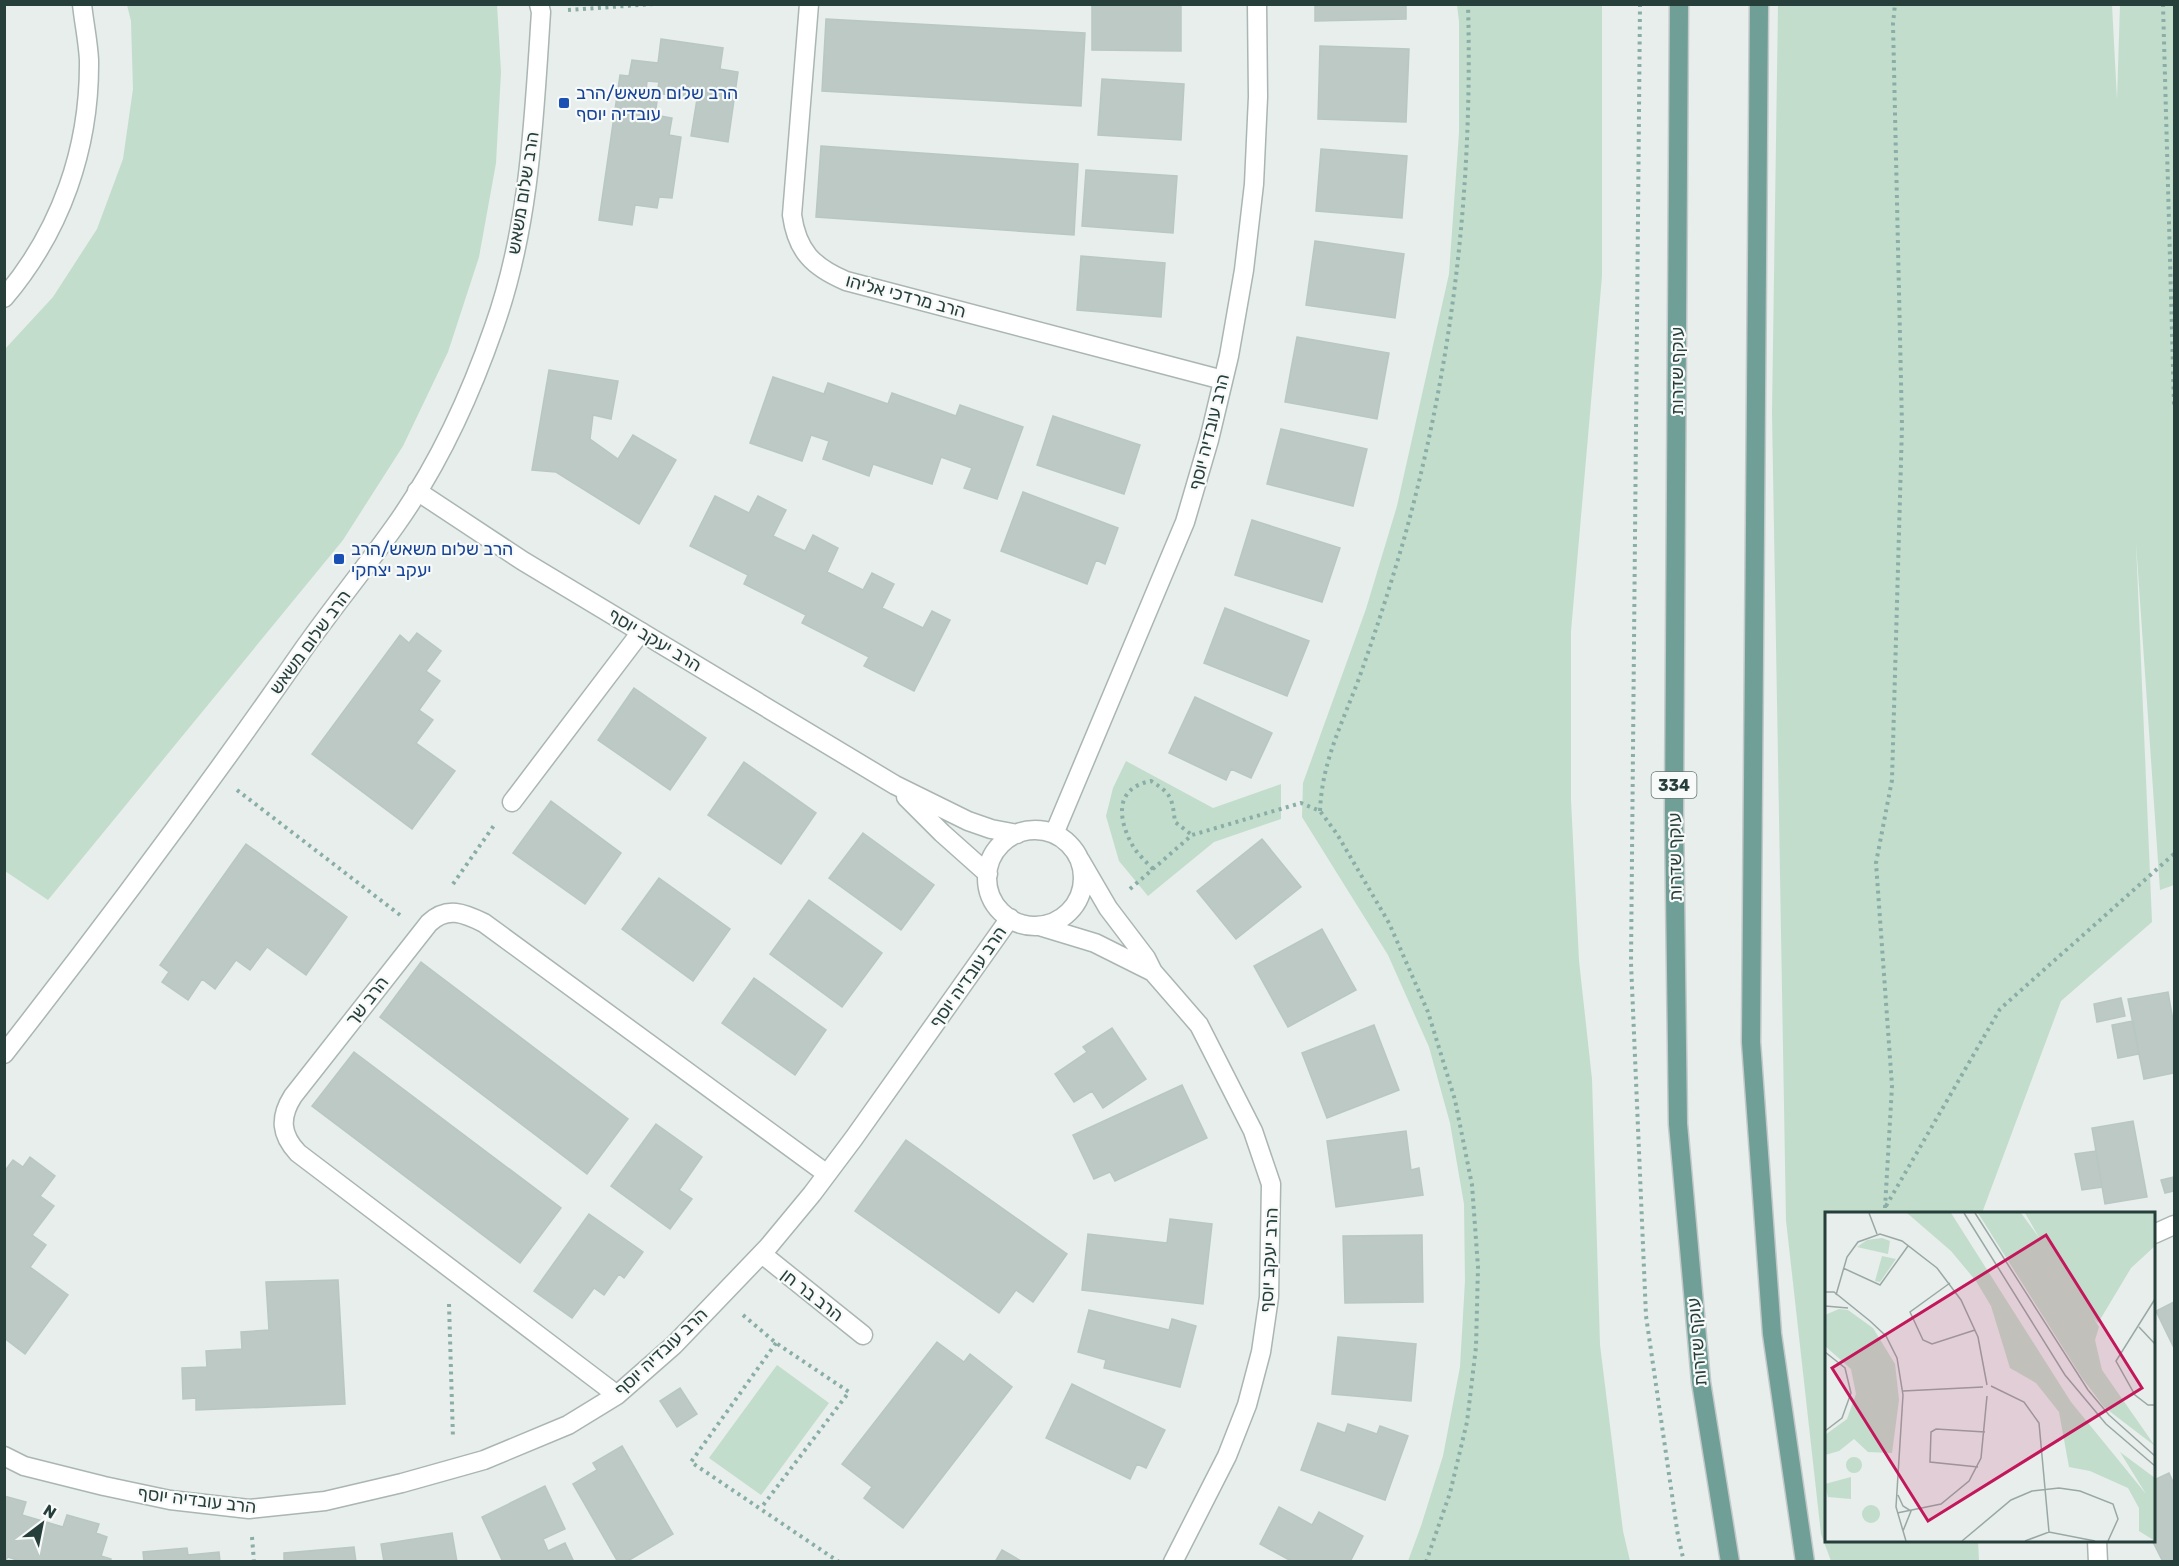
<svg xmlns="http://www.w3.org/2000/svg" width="2179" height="1566" font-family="Rubik,Heebo,sans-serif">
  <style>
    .green { fill: #c2ddcc }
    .building { fill: #bcc9c5; stroke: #b9c7c3; stroke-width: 1.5 }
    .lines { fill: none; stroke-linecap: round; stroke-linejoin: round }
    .service-casing { stroke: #aab6b3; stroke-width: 21 }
    .minor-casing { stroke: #aab6b3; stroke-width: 21 }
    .tertiary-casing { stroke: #aab6b3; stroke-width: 21 }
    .primary-casing { stroke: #c3c9c8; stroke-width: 21 }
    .path { stroke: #8aaea7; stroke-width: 4; stroke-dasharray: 3 4.5; stroke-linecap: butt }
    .service { stroke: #fff; stroke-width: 18 }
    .minor { stroke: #fff; stroke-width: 18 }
    .tertiary { stroke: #fff; stroke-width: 18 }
    .primary { stroke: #709f97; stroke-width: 18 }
    .transit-dot { fill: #1a4fb4; stroke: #f7faf9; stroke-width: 2 }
    .labels { text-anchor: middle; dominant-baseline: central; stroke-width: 4.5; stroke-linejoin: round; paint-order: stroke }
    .shield { fill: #f7faf9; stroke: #657774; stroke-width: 1.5 }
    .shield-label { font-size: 16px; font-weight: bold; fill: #273f3b }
    .transit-label { font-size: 18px; fill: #164399; stroke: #f7faf9; text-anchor: start }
    .street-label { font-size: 18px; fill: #273f3b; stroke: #f7faf9 }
    .inset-road { fill: none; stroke: #9aa8a5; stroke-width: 1.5 }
    .view { fill: #c2185b; fill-opacity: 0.15; stroke: #c2185b; stroke-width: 3 }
    .inset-edge { fill: none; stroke: #273f3b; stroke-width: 3 }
  </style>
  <rect width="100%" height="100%" fill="#e7eeeb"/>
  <path class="green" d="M 127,5 L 497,5 L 501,72 L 496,163 L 479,257 L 448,352 L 403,446 L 343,540 L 48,900 L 5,871 L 5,349 L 53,297 L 97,229 L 123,159 L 133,89 L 131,21 Z
    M 1457,5 L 1602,5 L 1602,276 L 1571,631 L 1571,800 L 1579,961 L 1592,1079 L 1600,1345 L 1623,1531 L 1630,1561 L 1408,1561 L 1421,1526 L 1443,1456 L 1460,1367 L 1465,1281 L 1464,1204 L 1450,1123 L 1429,1047 L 1388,955 L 1302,817 L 1303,783 L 1366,609 L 1397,506 L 1449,274 L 1459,133 L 1459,21 Z
    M 1778,5 L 2112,5 L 2117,100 L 2120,5 L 2174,5 L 2174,885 L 2160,890 L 2136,543 L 2152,922 L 2061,1001 L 1982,1213 L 1826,1214 L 1826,1540 L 1978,1541 L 1979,1561 L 1831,1561 L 1821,1534 L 1786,1220 L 1772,413 Z
    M 1126,761 L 1213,808 L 1281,784 L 1281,819 L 1214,842 L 1148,896 L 1119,861 L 1106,816 L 1113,788 Z
    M 777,1365 L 829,1403 L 761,1495 L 709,1458 Z"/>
  <path class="building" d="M 1092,4 L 1181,4 L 1181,51 L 1092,50 Z
    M 1315,4 L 1406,4 L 1406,19 L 1315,21 Z
    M 826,19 L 1085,33 L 1081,106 L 822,91 Z
    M 661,39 L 723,48 L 720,69 L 738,72 L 728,142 L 691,136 L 697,99 L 657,93 L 659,82 L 647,81 L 646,93 L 658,95 L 655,115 L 672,118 L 669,135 L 681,137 L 672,198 L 659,197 L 657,208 L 635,205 L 632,225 L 599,220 L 620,75 L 629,76 L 632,60 L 658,63 Z
    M 1320,46 L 1409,49 L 1406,122 L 1318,119 Z
    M 1102,79 L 1184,84 L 1181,140 L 1098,135 Z
    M 821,146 L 1078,164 L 1074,235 L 816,217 Z
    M 1321,149 L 1407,156 L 1402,218 L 1316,211 Z
    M 1086,170 L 1177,176 L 1173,233 L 1082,226 Z
    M 1315,241 L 1404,254 L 1395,318 L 1306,305 Z
    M 1081,256 L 1165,263 L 1161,317 L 1077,310 Z
    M 1297,337 L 1389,353 L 1377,419 L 1285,402 Z
    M 549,370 L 618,381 L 611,419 L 593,415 L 590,439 L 618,459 L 633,435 L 676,460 L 639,524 L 556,472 L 532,470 Z
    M 773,377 L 824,394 L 828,383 L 888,404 L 892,393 L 956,416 L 960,405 L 1023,427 L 997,499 L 964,488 L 972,468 L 941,457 L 932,484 L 873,464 L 869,476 L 823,459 L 829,441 L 811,435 L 802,461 L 750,443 Z
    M 1053,416 L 1140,445 L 1124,494 L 1037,465 Z
    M 1281,429 L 1367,449 L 1353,506 L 1267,484 Z
    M 1023,492 L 1118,528 L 1105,564 L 1096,560 L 1087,584 L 1001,551 Z
    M 715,496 L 749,513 L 758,496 L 786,510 L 773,536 L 805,551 L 813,535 L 838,548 L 827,572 L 863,590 L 872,573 L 894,584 L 882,608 L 923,628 L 932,611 L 950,620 L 914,691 L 864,666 L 869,657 L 802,623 L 806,615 L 744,584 L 748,575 L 690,546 Z
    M 1252,520 L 1340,548 L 1322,602 L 1235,575 Z
    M 1225,608 L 1309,641 L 1287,696 L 1204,663 Z
    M 417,633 L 441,651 L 426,671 L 440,681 L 419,710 L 433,720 L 416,743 L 455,771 L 412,829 L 312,754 L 400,635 L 409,643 Z
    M 634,688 L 706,738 L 670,790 L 598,740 Z
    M 1195,697 L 1272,733 L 1251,778 L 1231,769 L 1226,780 L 1169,753 Z
    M 744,762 L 816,813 L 781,864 L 708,815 Z
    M 551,801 L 621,853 L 585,904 L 513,853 Z
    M 863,833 L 934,885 L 901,930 L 829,878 Z
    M 1262,839 L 1301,887 L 1236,939 L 1197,891 Z
    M 246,844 L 347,917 L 306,975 L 267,947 L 250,970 L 236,960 L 215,989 L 202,979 L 188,1000 L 162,982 L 169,972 L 160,965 Z
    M 659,878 L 730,929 L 693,981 L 622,929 Z
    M 809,900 L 882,953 L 842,1007 L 770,954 Z
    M 1322,929 L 1356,990 L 1288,1027 L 1254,966 Z
    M 421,962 L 628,1119 L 587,1174 L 380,1017 Z
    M 754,978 L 826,1030 L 795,1075 L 722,1023 Z
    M 2168,992 L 2174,1026 L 2174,1073 L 2144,1079 L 2128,999 Z
    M 2121,998 L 2125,1016 L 2097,1022 L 2094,1004 Z
    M 2133,1021 L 2139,1054 L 2118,1058 L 2112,1025 Z
    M 1374,1025 L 1399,1090 L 1327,1118 L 1302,1053 Z
    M 1112,1028 L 1146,1079 L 1103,1108 L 1092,1091 L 1074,1102 L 1055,1074 L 1087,1052 L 1083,1047 Z
    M 354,1052 L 561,1208 L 520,1263 L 312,1106 Z
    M 1182,1085 L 1207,1138 L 1115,1181 L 1110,1172 L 1094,1179 L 1073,1135 Z
    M 2133,1121 L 2147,1197 L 2105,1204 L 2092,1128 Z
    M 656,1124 L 702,1157 L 679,1190 L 692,1199 L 670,1229 L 611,1186 Z
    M 1406,1131 L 1411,1170 L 1419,1168 L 1423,1195 L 1336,1207 L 1327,1141 Z
    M 906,1140 L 1067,1254 L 1033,1302 L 1016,1290 L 999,1313 L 855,1211 Z
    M 2096,1151 L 2102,1187 L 2082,1190 L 2075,1154 Z
    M 30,1157 L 55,1176 L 40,1196 L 54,1206 L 32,1235 L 46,1245 L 30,1267 L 68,1295 L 25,1354 L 4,1338 L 4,1172 L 13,1160 L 23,1167 Z
    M 2174,1177 L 2174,1191 L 2165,1193 L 2161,1180 Z
    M 589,1214 L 643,1252 L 624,1278 L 619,1274 L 604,1295 L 594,1288 L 572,1318 L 534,1291 Z
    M 1170,1219 L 1212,1224 L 1203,1304 L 1082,1290 L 1088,1234 L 1167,1243 Z
    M 1422,1235 L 1423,1302 L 1345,1303 L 1343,1236 Z
    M 338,1280 L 345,1404 L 196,1410 L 196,1398 L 183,1399 L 182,1368 L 207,1367 L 206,1351 L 242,1349 L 241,1332 L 269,1330 L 266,1282 Z
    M 2174,1302 L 2174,1348 L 2156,1311 Z
    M 1089,1310 L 1169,1330 L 1172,1319 L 1196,1326 L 1180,1387 L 1104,1368 L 1106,1360 L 1078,1352 Z
    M 1338,1337 L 1416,1344 L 1411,1401 L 1332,1394 Z
    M 937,1342 L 964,1362 L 970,1354 L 1012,1387 L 903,1528 L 864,1498 L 872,1487 L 842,1464 Z
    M 1072,1384 L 1165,1430 L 1146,1468 L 1137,1464 L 1130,1479 L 1046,1438 Z
    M 680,1388 L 697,1414 L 677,1427 L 660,1401 Z
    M 1318,1423 L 1345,1433 L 1348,1424 L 1377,1434 L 1380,1426 L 1408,1436 L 1385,1500 L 1301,1470 Z
    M 622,1446 L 673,1534 L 626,1562 L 618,1562 L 573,1484 L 597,1470 L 593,1463 Z
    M 2169,1473 L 2174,1484 L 2174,1562 L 2163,1562 L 2152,1540 L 2154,1540 L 2154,1480 Z
    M 545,1486 L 565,1529 L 543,1539 L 548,1551 L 565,1543 L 574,1562 L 503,1562 L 482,1517 Z
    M 4,1496 L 26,1502 L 22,1515 L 63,1527 L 67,1515 L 99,1524 L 96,1533 L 107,1537 L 101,1556 L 111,1559 L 110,1562 L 23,1562 L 8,1557 L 4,1562 Z
    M 1279,1507 L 1312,1525 L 1319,1512 L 1363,1536 L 1350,1562 L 1293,1562 L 1260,1544 Z
    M 452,1533 L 457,1562 L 384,1562 L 381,1544 Z
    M 354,1547 L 356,1562 L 284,1562 L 284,1553 Z
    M 187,1548 L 188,1555 L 219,1552 L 220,1562 L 144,1562 L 143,1552 Z
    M 1002,1550 L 1023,1562 L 995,1562 Z"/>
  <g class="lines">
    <g class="service-casing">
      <path id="service" d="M 512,802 L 641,632"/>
    </g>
    <g class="minor-casing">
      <path id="minor" d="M 809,4 L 792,215 C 797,251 813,267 846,281 L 1223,380
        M 4,298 C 61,231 90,148 89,60 C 88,41 84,23 82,4
        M 417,491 L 523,561 L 895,785 L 968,821 L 991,829 L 1017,834
        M 906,797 L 942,833 L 988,874
        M987 878a48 48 0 1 1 96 0a48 48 0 1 1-96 0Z
        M 1054,834 L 1185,522 L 1209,440 L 1229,356 L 1244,270 L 1254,184 L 1258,97 L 1257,4
        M 1080,860 L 1108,908 L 1146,958 L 1153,972 L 1199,1025 L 1253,1131 L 1271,1184 L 1269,1297 L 1261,1352 L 1247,1405 L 1227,1456 L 1173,1562
        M 1039,926 L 1095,943 L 1153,972
        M 2154,1234 L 2174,1225
        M 762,1254 L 863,1335
        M 617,1395 L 298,1153 C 281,1135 279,1118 293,1096 L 429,923 C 447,906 464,913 484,923 L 827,1174
        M 4,1456 L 24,1466 L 104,1486 L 170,1500 L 249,1509 L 325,1501 L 402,1483 L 484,1460 L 568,1425 L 617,1395 L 674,1345 L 768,1247 L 812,1194 L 854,1138 L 1010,918
        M 2097,1540 L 2098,1562"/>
    </g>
    <g class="tertiary-casing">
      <path id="tertiary" d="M 4,1054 C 108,921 209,785 305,647 C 334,606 366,567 395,526 C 438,466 470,396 494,327 C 530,226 534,118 541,12 L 539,4"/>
    </g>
    <g class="primary-casing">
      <path id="primary" d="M 1679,4 L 1674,813 L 1678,1124 L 1701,1382 L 1730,1562
        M 1759,4 L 1751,1042 L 1772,1334 L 1805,1562"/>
    </g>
    <path class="path" d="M 1640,4 L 1631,963 L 1646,1316 L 1678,1536 L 1684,1562
      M 2163,4 L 2174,405
      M 568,10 L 654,4
      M 237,790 L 400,915
      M 1320,811 C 1322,762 1341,726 1358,681 C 1375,634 1390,587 1404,539 C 1453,363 1473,187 1468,4
      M 1153,869 C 1146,862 1139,855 1134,848 C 1118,821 1113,788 1151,781 C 1172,794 1172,798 1175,822 L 1192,835
      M 453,884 L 495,824
      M 1130,889 L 1192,835 L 1301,803 L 1320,811 L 1337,834 L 1389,923 L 1428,1012 L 1455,1100 L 1472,1185 L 1478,1267 L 1476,1347 L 1467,1422 L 1450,1493 L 1426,1562
      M 1886,1206 L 2000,1009 L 2174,854
      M 1885,1208 L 1892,1086 L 1876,863 L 1892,780 L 1902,426 L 1893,24 L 1895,4
      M 449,1304 L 453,1438
      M 743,1315 L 776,1343 L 849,1392 L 761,1508
      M 776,1343 L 691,1462 L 839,1562
      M 252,1537 L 254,1562"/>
    <use href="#service" class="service"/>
    <use href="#minor" class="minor"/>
    <use href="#tertiary" class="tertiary"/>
    <use href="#primary" class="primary"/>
  </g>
  <g class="transit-dot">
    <rect x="558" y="97" width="12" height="12" rx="3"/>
    <rect x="333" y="553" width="12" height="12" rx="3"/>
  </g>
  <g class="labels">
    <rect class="shield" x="1651.5" y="772" width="45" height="26" rx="4.5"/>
    <g class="shield-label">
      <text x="1674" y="785">334</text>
    </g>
    <g class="transit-label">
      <text x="576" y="93">הרב שלום משאש/הרב<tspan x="576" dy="21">עובדיה יוסף</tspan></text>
      <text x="351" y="549">הרב שלום משאש/הרב<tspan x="351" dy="21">יעקב יצחקי</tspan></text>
    </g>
    <g class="street-label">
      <text transform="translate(523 193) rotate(-81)">הרב שלום משאש</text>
      <text transform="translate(906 296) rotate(15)">הרב מרדכי אליהו</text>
      <text transform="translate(1677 371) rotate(-90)">עוקף שדרות</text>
      <text transform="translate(1209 432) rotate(-76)">הרב עובדיה יוסף</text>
      <text transform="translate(655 640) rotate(31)">הרב יעקב יוסף</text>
      <text transform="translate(310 642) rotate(-54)">הרב שלום משאש</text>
      <text transform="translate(1675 857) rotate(-91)">עוקף שדרות</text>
      <text transform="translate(968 977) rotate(-55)">הרב עובדיה יוסף</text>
      <text transform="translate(367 1001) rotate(-52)">הרב שך</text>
      <text transform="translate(1269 1260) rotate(-87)">הרב יעקב יוסף</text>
      <text transform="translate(812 1295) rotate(38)">הרב בר חן</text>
      <text transform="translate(1697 1342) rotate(-95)">עוקף שדרות</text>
      <text transform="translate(661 1352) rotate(-43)">הרב עובדיה יוסף</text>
      <text transform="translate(197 1500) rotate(7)">הרב עובדיה יוסף</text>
    </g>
  </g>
  <g transform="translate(1825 1212)">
    <rect width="330" height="330" fill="#e7eeeb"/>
    <path d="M 82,1 L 126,1 L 246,190 L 321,282 L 295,240 L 330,266 L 330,329 L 314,319 L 314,296 L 303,276 L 265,259 L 244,255 L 234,200 L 211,171 L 185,156 L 166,94 L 151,69 L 126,39 ZM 153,1 L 196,1 L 215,27 L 200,1 L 330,1 L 330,34 L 306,56 L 273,111 L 268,105 L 274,115 L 270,128 L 277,158 L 330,234 L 279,195 L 257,166 ZM 57,26 L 65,29 L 63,42 L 32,35 L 42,28 ZM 57,44 L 71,47 L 55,70 L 50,69 ZM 14,97 L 23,98 L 48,116 L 70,152 L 74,188 L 67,241 L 43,240 L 29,227 L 14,239 L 0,243 L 0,223 L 22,207 L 31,182 L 26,157 L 0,134 L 0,103 ZM21 253a8 8 0 1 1 16 0a8 8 0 1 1-16 0ZM 26,265 L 26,287 L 3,285 L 0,272 ZM37 302a9 9 0 1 1 18 0a9 9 0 1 1-18 0Z" fill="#c2ddcc"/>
    <path class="inset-road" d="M 44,1 L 52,22M 139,1 L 240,163 L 281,212 L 330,254M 150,1 L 263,178 L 284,203 L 330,244M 18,56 L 55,73 L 83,34M 125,71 L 85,100 L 98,128 L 107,132 L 150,118M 0,80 L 9,80 L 45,109 L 61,124 L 72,146 L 78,183 L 71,295 L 81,329M 11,83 L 22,45 L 33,30 L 55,22 L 77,29 L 112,56 L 136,88 L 153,125 L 162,173M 330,87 L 291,149 L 310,183 L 323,193 L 330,193M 0,94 L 23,96M 314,115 L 330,132M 0,140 L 20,156 L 26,181 L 17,206 L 0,219M 166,174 L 199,190 L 214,211 L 224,320M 78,179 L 158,175M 153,255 L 105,250 L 106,220 L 111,217 L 160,220M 73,283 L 78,294 L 86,299 L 78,319M 72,301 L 116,292 L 144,269 L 156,246 L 162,184M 137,329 L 186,288 L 207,279 L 234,276 L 255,279 L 288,292 L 293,307 L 283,329M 200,329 L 224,320 L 270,329"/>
    <path class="view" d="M 221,23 L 317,176 L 103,309 L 7,156 Z"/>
    <rect width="330" height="330" class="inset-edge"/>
  </g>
  <rect width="2179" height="1566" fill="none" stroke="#273f3b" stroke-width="12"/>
  <g transform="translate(42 1524) rotate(32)" stroke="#f7faf9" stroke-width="4.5" paint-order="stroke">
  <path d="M0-4.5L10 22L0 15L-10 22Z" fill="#273f3b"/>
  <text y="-9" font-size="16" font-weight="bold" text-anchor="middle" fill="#273f3b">N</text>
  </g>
</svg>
